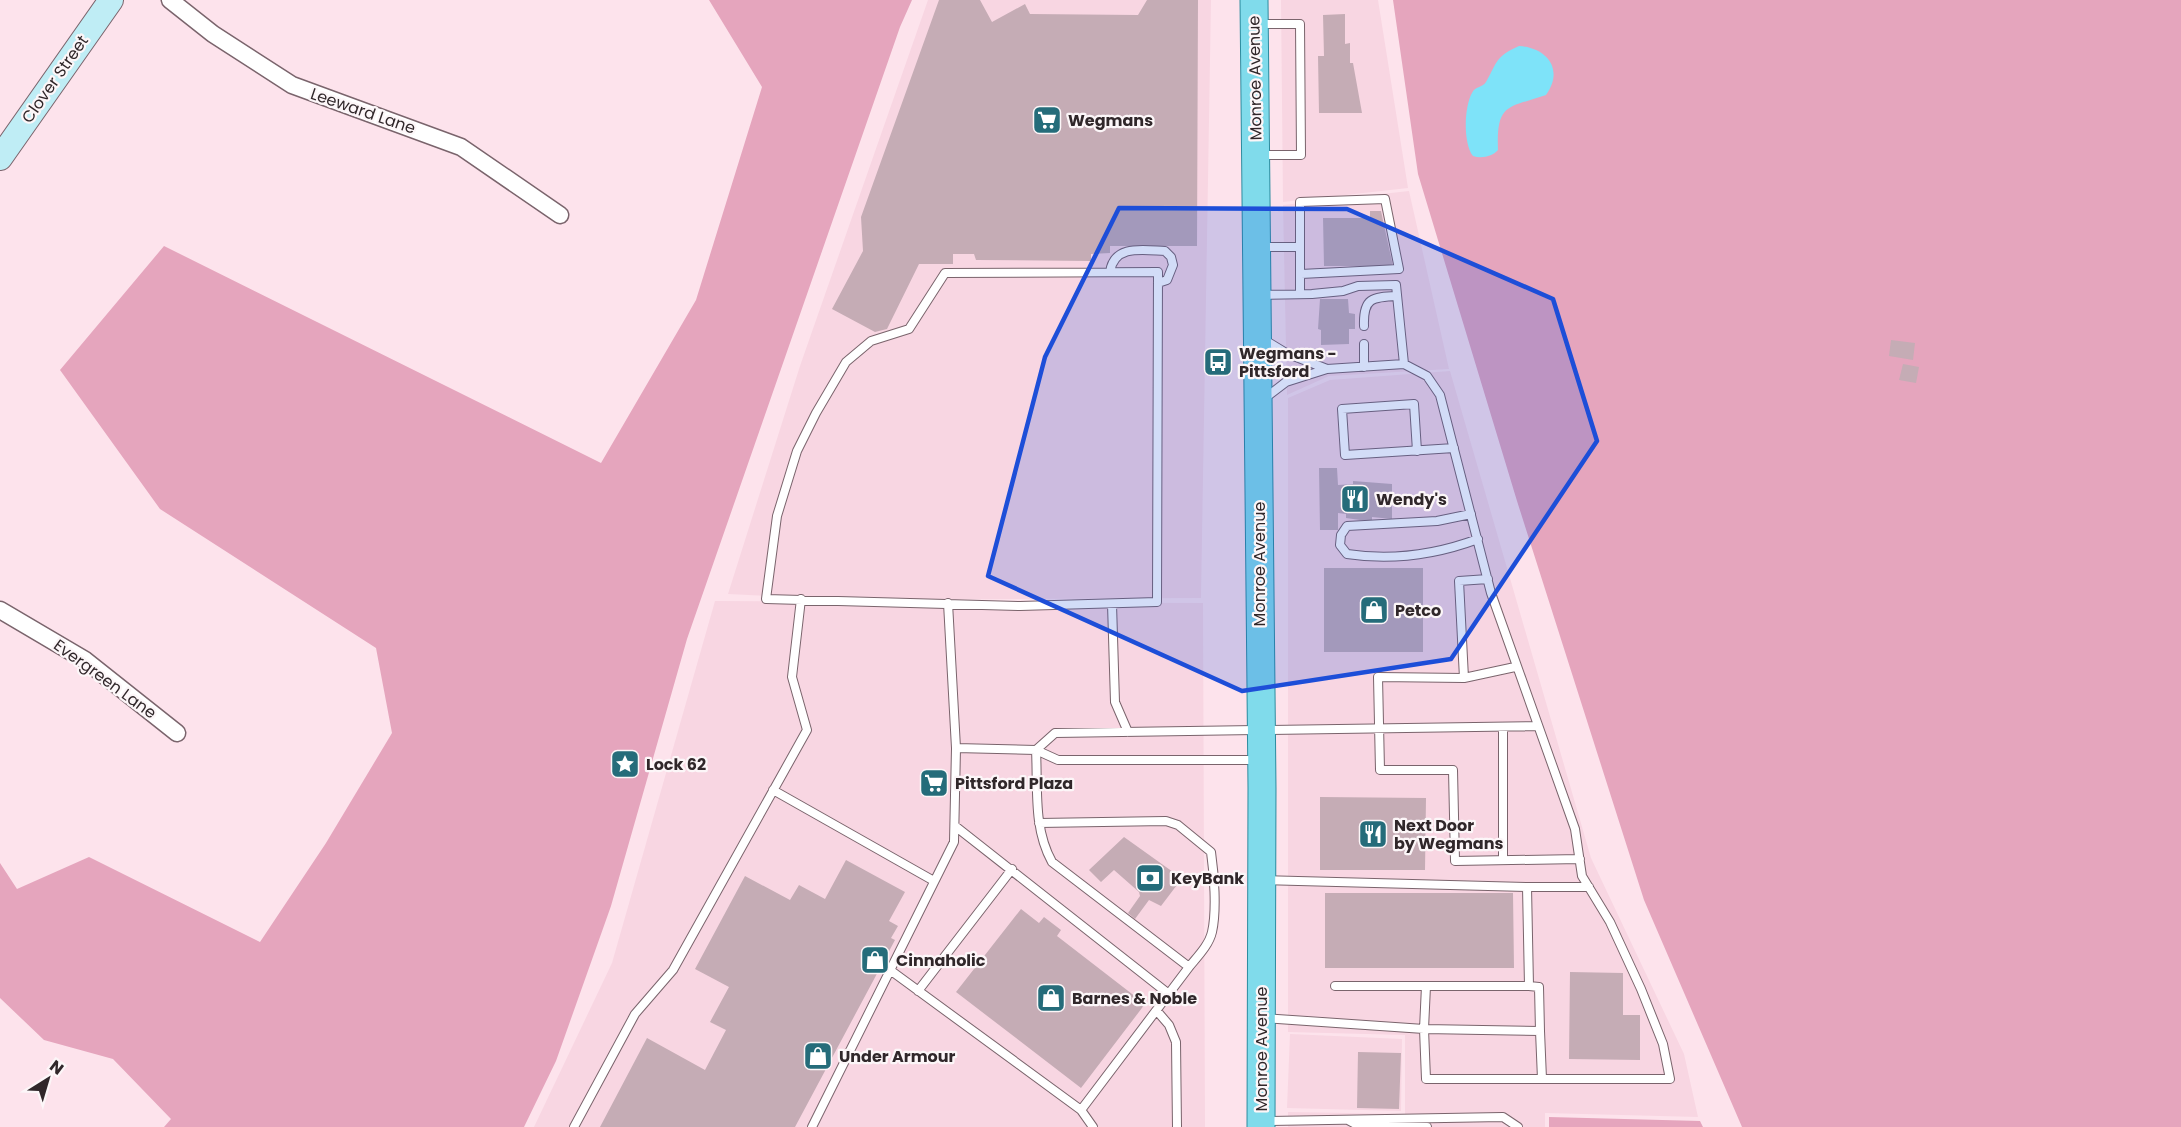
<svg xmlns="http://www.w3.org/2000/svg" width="2181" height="1127" font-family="Poppins,sans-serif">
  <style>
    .built { fill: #f8d6e2 }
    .green { fill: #e5a5bd }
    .water { fill: #7ee3f9 }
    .building { fill: #c5acb5 }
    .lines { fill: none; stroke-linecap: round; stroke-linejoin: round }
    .service-casing { stroke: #7a646c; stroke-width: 10 }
    .minor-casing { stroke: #7a646c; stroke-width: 19 }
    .secondary-casing { stroke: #7a646c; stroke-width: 26 }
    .primary-casing { stroke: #2d8c9f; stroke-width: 29 }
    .service { stroke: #fff; stroke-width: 8 }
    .minor { stroke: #fff; stroke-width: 16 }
    .secondary { stroke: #bfedf5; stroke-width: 24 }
    .primary { stroke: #80dbeb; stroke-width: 27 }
    .marked { fill: #1d4ed8; fill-opacity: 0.2; stroke: #1d4ed8; stroke-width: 4.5; stroke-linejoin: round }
    .labels { text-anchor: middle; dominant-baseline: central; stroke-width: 4.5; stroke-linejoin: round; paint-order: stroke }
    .street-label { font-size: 16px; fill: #30272a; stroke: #fcf6f8 }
    .poi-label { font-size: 16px; font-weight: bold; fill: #30272a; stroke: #fcf6f8; text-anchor: start }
  </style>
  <rect width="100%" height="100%" fill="#fde3ec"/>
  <path class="built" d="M 928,0 L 1211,0 L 1201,598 L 856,600 L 728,594 L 800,366 Z
    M 1281,0 L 1378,0 L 1408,188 L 1283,202 Z
    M 1409,191 L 1449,369 L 1329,376 L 1287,395 L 1283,205 Z
    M 1450,371 L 1591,858 L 1684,1054 L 1698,1117 L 1545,1113 L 1545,1127 L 1288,1127 L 1288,1112 L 1405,1114 L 1405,1035 L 1288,1032 L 1288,398 L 1330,380 Z
    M 715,601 L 1203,603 L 1205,1127 L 534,1127 L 612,963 Z
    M 1290,1034 L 1402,1039 L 1401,1111 L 1287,1108 Z"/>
  <path class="green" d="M 709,0 L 912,0 L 900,27 L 687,639 L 611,906 L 556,1061 L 524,1127 L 164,1127 L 171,1119 L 113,1059 L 44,1040 L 0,998 L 0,863 L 17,889 L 89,857 L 260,942 L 326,843 L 392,733 L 376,648 L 160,509 L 60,370 L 164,246 L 601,463 L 696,300 L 762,87 Z
    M 1393,0 L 2181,0 L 2181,1127 L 1742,1127 L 1644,900 L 1517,501 L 1418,174 Z
    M 1549,1117 L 1700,1121 L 1703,1127 L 1549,1127 Z"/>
  <path class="water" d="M 1519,46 C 1548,48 1564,70 1546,95 C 1509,108 1496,102 1498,150 C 1493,156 1482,159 1473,156 C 1463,143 1464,107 1472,93 C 1475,86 1482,88 1486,82 C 1498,61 1495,57 1519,46 Z"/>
  <path class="building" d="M 939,0 L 980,0 L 992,22 L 1025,4 L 1030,14 L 1138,15 L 1147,0 L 1198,0 L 1197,246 L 1110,246 L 1110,253 L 1091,254 L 1091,261 L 976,260 L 974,254 L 953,254 L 953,264 L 919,264 L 887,329 L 875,332 L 832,309 L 863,251 L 861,217 Z
    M 1345,14 L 1345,44 L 1350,43 L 1350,63 L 1353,63 L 1362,113 L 1319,113 L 1318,56 L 1324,56 L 1323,15 Z
    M 1370,211 L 1381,211 L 1393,266 L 1324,266 L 1323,218 L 1370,218 Z
    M 1320,299 L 1348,299 L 1349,313 L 1355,314 L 1355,329 L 1349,329 L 1349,344 L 1321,345 L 1321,330 L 1318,329 Z
    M 1891,340 L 1915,343 L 1913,360 L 1889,356 Z
    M 1903,364 L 1919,367 L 1916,383 L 1899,380 Z
    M 1319,468 L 1337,468 L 1338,485 L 1353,484 L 1353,481 L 1392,484 L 1392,519 L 1372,517 L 1372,520 L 1360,520 L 1346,518 L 1346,514 L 1338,513 L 1338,530 L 1320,530 Z
    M 1324,568 L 1423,568 L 1423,652 L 1324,652 Z
    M 1320,797 L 1426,798 L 1425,870 L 1320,870 Z
    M 1124,837 L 1173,872 L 1172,874 L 1180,881 L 1161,906 L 1149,900 L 1135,919 L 1128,913 L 1140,896 L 1139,892 L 1114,870 L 1101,882 L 1089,870 Z
    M 846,860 L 905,892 L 889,921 L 898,926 L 891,938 L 895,940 L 795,1127 L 600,1127 L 647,1038 L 705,1070 L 726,1030 L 710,1022 L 729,987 L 695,969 L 745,876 L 790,900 L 799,885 L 825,899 Z
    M 1325,893 L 1513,893 L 1514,968 L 1325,968 Z
    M 1021,909 L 1039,923 L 1044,917 L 1061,930 L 1057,936 L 1145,1004 L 1081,1088 L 956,992 Z
    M 1570,972 L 1623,973 L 1623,1015 L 1640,1015 L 1640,1060 L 1569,1059 Z
    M 1358,1052 L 1401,1053 L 1399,1109 L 1357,1108 Z"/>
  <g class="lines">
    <g class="service-casing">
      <path id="service" d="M 1258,24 L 1300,24 L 1301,155 L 1259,155
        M 1261,247 L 1300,247 L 1300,294
        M 1300,247 L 1300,202 L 1385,199 L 1399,269 L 1301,274
        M 1110,272 C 1114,244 1143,250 1165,251 L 1171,257 L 1173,265 L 1167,280 L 1158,283
        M 1158,272 L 1157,602 L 1020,606 L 766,599 L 777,516 L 797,451 L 816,413 L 846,362 L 871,341 L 909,329 L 945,273 Z
        M 1261,295 L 1312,294 L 1343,291 L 1358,286 L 1396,285 L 1404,364 L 1327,369
        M 1364,326 C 1363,298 1372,297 1397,296
        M 1263,339 L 1286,353 L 1327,369 L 1286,382 L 1265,398
        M 1364,367 L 1364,344
        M 1417,451 L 1414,404 L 1342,409 L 1345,455 L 1454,448
        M 1471,514 L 1437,521 L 1347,526 L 1341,535 L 1340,545 L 1347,554 C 1393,561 1435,555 1478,539
        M 1488,579 L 1459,581 L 1464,678 L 1378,677 L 1380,770 L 1453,770 L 1455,861 L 1580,859
        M 1112,604 L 1115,702 L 1128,732
        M 1464,678 L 1515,667
        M 956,748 L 1036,750 L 1058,760 L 1257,760
        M 1036,750 C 1038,788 1033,828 1052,862 L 1189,967 C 1198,956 1209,945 1212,932 C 1217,910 1214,873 1211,852 L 1178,825 L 1166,821 L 1039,823
        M 1036,750 L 1055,733 L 1538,726
        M 773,790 L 934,881
        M 955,826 L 1170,995
        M 1503,860 L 1503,727
        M 1264,880 L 1527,887 L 1529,986
        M 1527,887 L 1589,887
        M 890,970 L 1081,1110 L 1093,1127
        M 1335,986 L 1529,986 L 1539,987 L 1540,1031 L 1424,1029 L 1426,986
        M 918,991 L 1012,869
        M 1157,1011 L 1169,1025 L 1176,1042 L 1177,1127
        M 1264,1018 L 1424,1029 L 1426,1079 L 1670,1079 L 1663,1044 L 1641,989 L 1610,922 L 1582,876 L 1575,829 L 1491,593 L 1440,395 L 1427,376 L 1404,364
        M 1540,1031 L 1542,1079
        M 1081,1110 L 1189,967
        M 1348,1120 L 1359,1126 L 1427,1127
        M 1264,1121 L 1503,1117 L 1518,1127
        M 574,1127 L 635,1014 L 673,970 L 807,730 L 792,677 L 801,599
        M 812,1127 L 954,842 L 956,748 L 948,603"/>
    </g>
    <g class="minor-casing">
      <path id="minor" d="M 170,0 L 213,34 L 292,85 L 461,147 L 560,215
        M 0,610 L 85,660 L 177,733"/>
    </g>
    <g class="secondary-casing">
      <path id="secondary" d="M 0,158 L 111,0"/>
    </g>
    <g class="primary-casing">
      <path id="primary" d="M 1254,0 L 1262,788 L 1261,1127"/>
    </g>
    <use href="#service" class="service"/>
    <use href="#minor" class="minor"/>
    <use href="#secondary" class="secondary"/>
    <use href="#primary" class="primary"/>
  </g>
  <path class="marked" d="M 1119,208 L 1347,209 L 1553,299 L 1597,441 L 1451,659 L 1242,691 L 988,576 L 1045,357 Z"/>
  <defs>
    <g id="supermarket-square" transform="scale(1.5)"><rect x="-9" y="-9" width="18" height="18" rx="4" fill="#256c7a" stroke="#fcf6f8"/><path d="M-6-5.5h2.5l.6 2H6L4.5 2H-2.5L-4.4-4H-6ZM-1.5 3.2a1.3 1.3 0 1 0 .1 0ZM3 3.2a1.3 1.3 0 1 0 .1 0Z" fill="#fff"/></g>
    <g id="bus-square" transform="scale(1.5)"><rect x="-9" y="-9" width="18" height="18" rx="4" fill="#256c7a" stroke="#fcf6f8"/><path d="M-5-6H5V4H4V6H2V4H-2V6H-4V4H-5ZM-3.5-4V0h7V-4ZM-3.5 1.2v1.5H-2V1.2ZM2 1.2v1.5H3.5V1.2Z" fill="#fff"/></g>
    <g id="restaurant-square" transform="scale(1.5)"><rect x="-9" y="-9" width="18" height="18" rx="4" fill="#256c7a" stroke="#fcf6f8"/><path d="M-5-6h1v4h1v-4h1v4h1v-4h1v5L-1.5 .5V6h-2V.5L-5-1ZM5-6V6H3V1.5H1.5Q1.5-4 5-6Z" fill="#fff"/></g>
    <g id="shop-square" transform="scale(1.5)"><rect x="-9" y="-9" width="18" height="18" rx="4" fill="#256c7a" stroke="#fcf6f8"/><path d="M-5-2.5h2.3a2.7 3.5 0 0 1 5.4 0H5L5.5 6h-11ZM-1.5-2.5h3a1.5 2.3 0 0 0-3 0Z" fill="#fff"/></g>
    <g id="sight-square" transform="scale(1.5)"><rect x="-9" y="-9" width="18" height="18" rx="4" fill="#256c7a" stroke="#fcf6f8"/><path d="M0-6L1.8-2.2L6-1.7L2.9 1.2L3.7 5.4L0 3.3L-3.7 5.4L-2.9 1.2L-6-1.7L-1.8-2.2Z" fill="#fff"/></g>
    <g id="bank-square" transform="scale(1.5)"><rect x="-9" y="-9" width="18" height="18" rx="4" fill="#256c7a" stroke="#fcf6f8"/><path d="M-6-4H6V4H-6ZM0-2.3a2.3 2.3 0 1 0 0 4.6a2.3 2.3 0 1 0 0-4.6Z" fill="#fff"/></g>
  </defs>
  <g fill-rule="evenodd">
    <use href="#supermarket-square" x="1047" y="120"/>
    <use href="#bus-square" x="1218" y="362"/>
    <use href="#restaurant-square" x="1355" y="499"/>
    <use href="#shop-square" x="1374" y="610"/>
    <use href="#sight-square" x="625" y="764"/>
    <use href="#supermarket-square" x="934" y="783"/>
    <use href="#restaurant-square" x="1373" y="834"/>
    <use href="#bank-square" x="1150" y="878"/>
    <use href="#shop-square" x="875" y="960"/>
    <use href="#shop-square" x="1051" y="998"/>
    <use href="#shop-square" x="818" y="1056"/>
  </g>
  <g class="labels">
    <g class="street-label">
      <text transform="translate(1255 78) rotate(-91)">Monroe Avenue</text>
      <text transform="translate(55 79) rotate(-55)">Clover Street</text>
      <text transform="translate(363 111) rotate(19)">Leeward Lane</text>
      <text transform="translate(1259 564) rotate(-90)">Monroe Avenue</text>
      <text transform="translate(105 679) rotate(36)">Evergreen Lane</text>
      <text transform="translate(1261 1049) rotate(-90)">Monroe Avenue</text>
    </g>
    <g class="poi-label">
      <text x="1068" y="120">Wegmans</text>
      <text x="1239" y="353">Wegmans -<tspan x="1239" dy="18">Pittsford</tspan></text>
      <text x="1376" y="499">Wendy's</text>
      <text x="1395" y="610">Petco</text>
      <text x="646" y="764">Lock 62</text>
      <text x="955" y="783">Pittsford Plaza</text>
      <text x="1394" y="825">Next Door<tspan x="1394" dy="18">by Wegmans</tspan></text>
      <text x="1171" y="878">KeyBank</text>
      <text x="896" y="960">Cinnaholic</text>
      <text x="1072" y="998">Barnes &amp; Noble</text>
      <text x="839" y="1056">Under Armour</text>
    </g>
  </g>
  <g transform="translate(48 1079) rotate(37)" stroke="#fcf6f8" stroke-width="4.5" paint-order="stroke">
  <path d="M0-4.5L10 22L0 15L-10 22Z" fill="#30272a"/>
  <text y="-9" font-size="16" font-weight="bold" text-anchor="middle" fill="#30272a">N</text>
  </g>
</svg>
